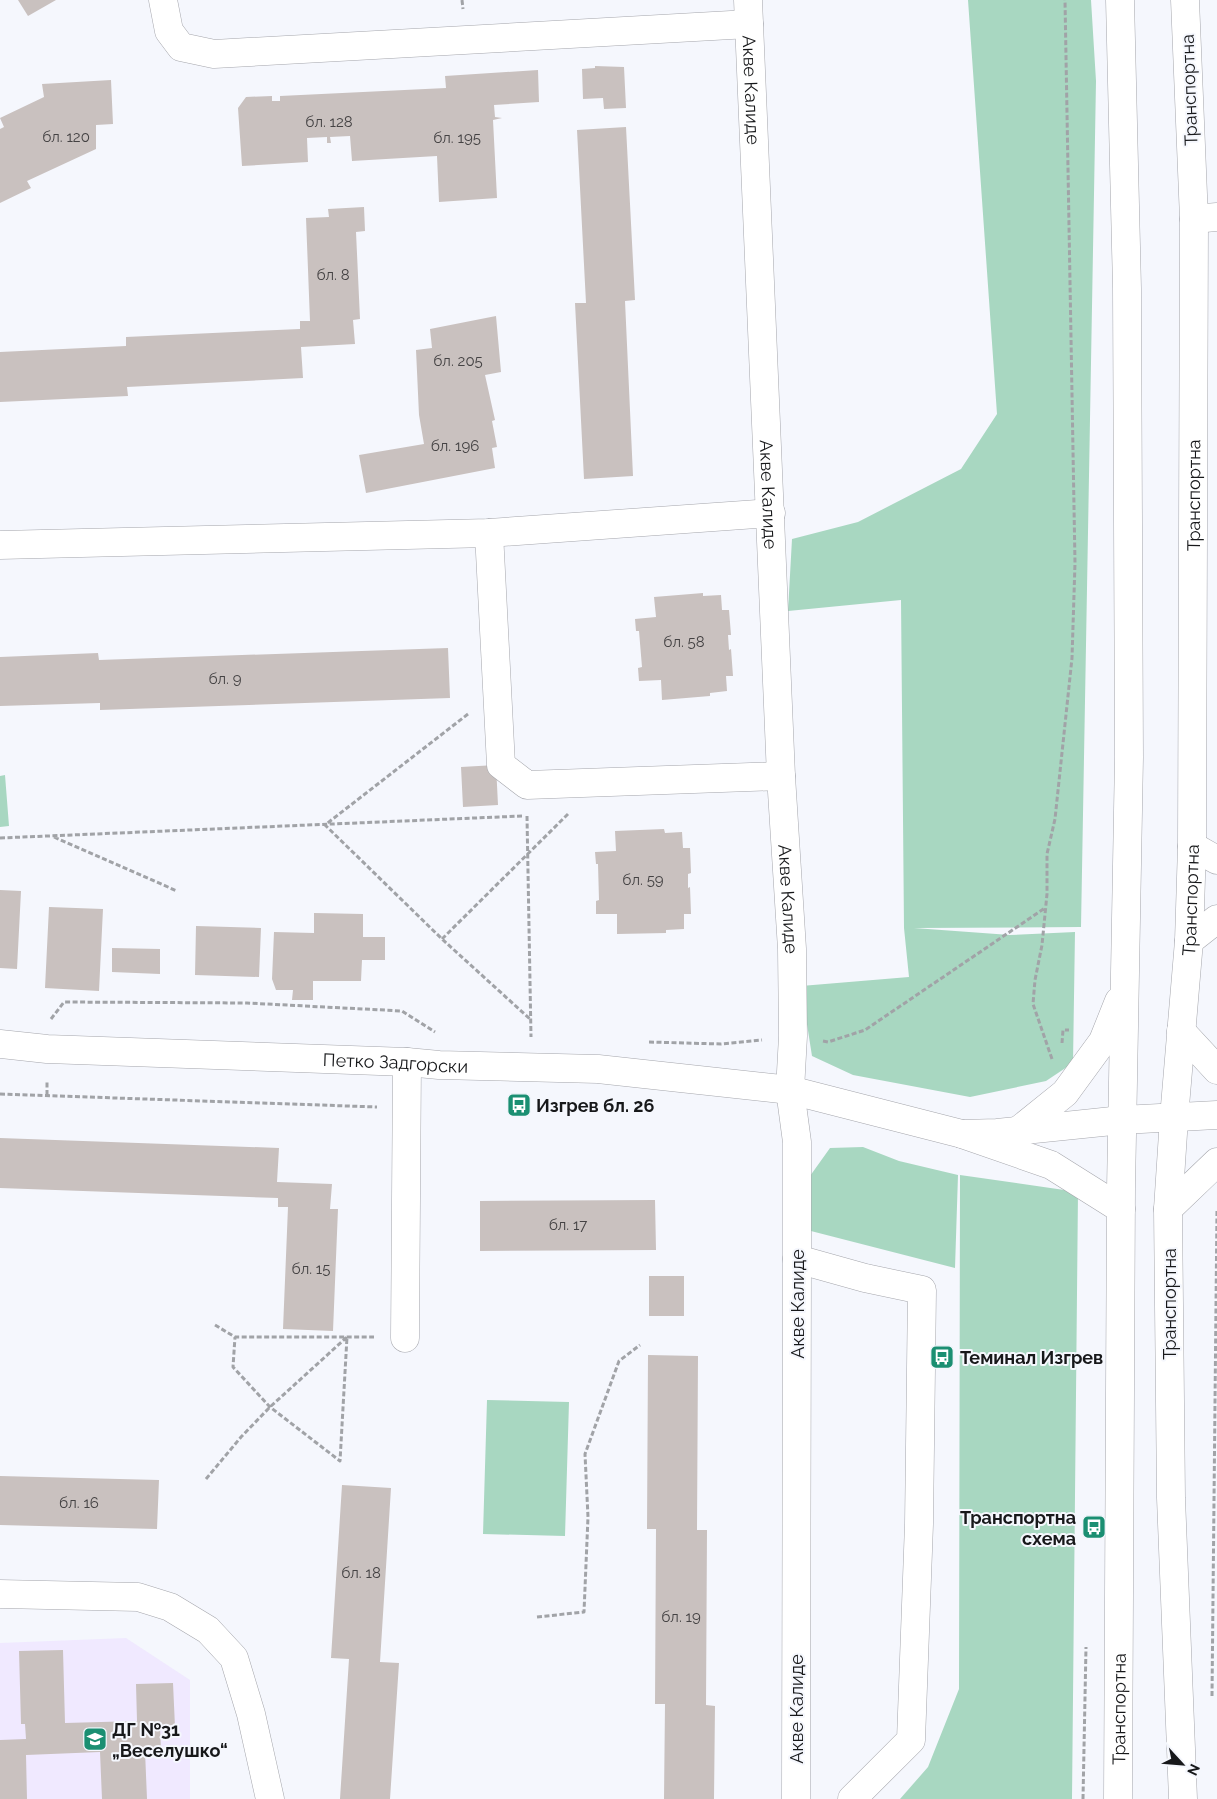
<svg xmlns="http://www.w3.org/2000/svg" width="1217" height="1799" font-family="Raleway,sans-serif">
  <style>
    .education { fill: #f0e9ff }
    .green { fill: #a8d7c1 }
    .building { fill: #c9c1bf }
    .lines { fill: none; stroke-linecap: round; stroke-linejoin: round }
    .minor-casing { stroke: #a5a6ac; stroke-width: 29 }
    .major-casing { stroke: #a5a6ac; stroke-width: 29 }
    .path { stroke: #a1a3a7; stroke-width: 3; stroke-dasharray: 5 2.5; stroke-linecap: butt }
    .minor { stroke: #fff; stroke-width: 28 }
    .major { stroke: #fff; stroke-width: 28 }
    .labels { text-anchor: middle; dominant-baseline: central; stroke-width: 4; stroke-linejoin: round; paint-order: stroke }
    .number-label { font-size: 15px; fill: #444243 }
    .street-label { font-size: 18px; fill: #17181a; stroke: #f5f7fd }
    .poi-label { font-size: 18px; font-weight: bold; fill: #17181a; stroke: #f5f7fd; text-anchor: start }
  </style>
  <rect width="100%" height="100%" fill="#f5f7fd"/>
  <path class="education" d="M 126,1638 L 190,1680 L 190,1799 L 0,1799 L 0,1643 Z"/>
  <path class="green" d="M 968,0 L 1091,0 L 1096,81 L 1081,927 L 914,928 L 1010,935 L 1075,932 L 1073,1063 L 1046,1081 L 970,1097 L 853,1075 L 812,1056 L 801,986 L 909,977 L 904,928 L 901,600 L 788,611 L 792,539 L 858,522 L 961,469 L 997,414 Z
    M 5,775 L 9,826 L 0,827 L 0,776 Z
    M 863,1147 L 899,1161 L 958,1175 L 955,1268 L 807,1230 L 805,1183 L 830,1148 Z
    M 960,1175 L 1078,1192 L 1072,1799 L 900,1799 L 928,1767 L 959,1689 Z
    M 487,1400 L 569,1402 L 565,1536 L 483,1534 Z"/>
  <path class="building" d="M 18,0 L 56,0 L 28,16 Z
    M 595,66 L 624,67 L 626,108 L 604,109 L 603,98 L 583,99 L 582,69 L 595,68 Z
    M 538,70 L 539,102 L 494,105 L 495,117 L 502,118 L 493,120 L 497,198 L 439,202 L 437,156 L 352,161 L 350,136 L 330,137 L 331,143 L 327,143 L 327,137 L 307,138 L 308,162 L 242,166 L 238,108 L 246,97 L 272,96 L 272,101 L 280,101 L 280,96 L 446,88 L 445,76 Z
    M 111,80 L 113,124 L 96,125 L 96,149 L 27,181 L 31,188 L 0,203 L 0,129 L 4,127 L 0,118 L 44,97 L 42,84 Z
    M 626,127 L 635,300 L 625,301 L 633,476 L 584,479 L 575,303 L 586,303 L 577,130 Z
    M 364,207 L 365,231 L 356,232 L 360,319 L 353,320 L 355,344 L 301,347 L 303,378 L 127,387 L 128,396 L 0,402 L 0,352 L 126,346 L 126,337 L 300,329 L 300,321 L 310,321 L 306,218 L 329,217 L 328,209 Z
    M 496,316 L 501,372 L 485,375 L 495,420 L 492,421 L 497,447 L 492,448 L 495,468 L 366,493 L 359,455 L 424,444 L 419,415 L 416,350 L 432,348 L 430,329 Z
    M 703,593 L 703,596 L 721,595 L 722,610 L 729,610 L 731,635 L 728,635 L 729,650 L 731,649 L 733,676 L 726,676 L 727,691 L 710,693 L 710,696 L 662,700 L 661,680 L 639,681 L 638,668 L 642,667 L 639,631 L 636,631 L 635,619 L 656,617 L 654,597 Z
    M 448,648 L 450,698 L 100,710 L 100,703 L 0,706 L 0,657 L 98,653 L 99,660 Z
    M 496,765 L 498,805 L 463,807 L 461,767 Z
    M 664,829 L 665,833 L 682,832 L 683,848 L 690,848 L 691,873 L 688,874 L 688,888 L 690,887 L 691,914 L 684,914 L 684,929 L 666,930 L 666,933 L 617,934 L 617,914 L 596,914 L 596,901 L 599,900 L 598,864 L 596,864 L 595,852 L 616,851 L 615,831 Z
    M 0,890 L 21,891 L 17,969 L 0,968 Z
    M 49,907 L 103,909 L 99,991 L 45,988 Z
    M 314,913 L 363,914 L 363,937 L 385,937 L 385,960 L 362,960 L 361,981 L 313,981 L 313,1000 L 292,1000 L 293,990 L 276,990 L 272,979 L 274,932 L 314,933 Z
    M 196,926 L 261,928 L 259,977 L 195,975 Z
    M 112,948 L 160,949 L 160,974 L 112,972 Z
    M 0,1138 L 279,1148 L 277,1182 L 332,1184 L 330,1209 L 338,1209 L 333,1331 L 283,1329 L 288,1207 L 278,1207 L 278,1198 L 0,1188 Z
    M 655,1200 L 656,1250 L 480,1251 L 480,1201 Z
    M 649,1276 L 684,1276 L 684,1316 L 649,1316 Z
    M 648,1355 L 698,1356 L 697,1530 L 707,1530 L 706,1705 L 715,1706 L 714,1799 L 664,1799 L 665,1704 L 655,1704 L 656,1529 L 647,1529 Z
    M 0,1476 L 159,1480 L 157,1529 L 0,1525 Z
    M 342,1485 L 391,1488 L 380,1662 L 399,1663 L 390,1799 L 340,1799 L 349,1659 L 331,1658 Z
    M 63,1650 L 65,1723 L 137,1721 L 136,1684 L 173,1683 L 175,1727 L 160,1727 L 161,1750 L 145,1751 L 147,1799 L 102,1799 L 100,1752 L 26,1755 L 27,1799 L 0,1799 L 0,1740 L 26,1739 L 25,1724 L 21,1724 L 19,1651 Z"/>
  <g class="lines">
    <g class="minor-casing">
      <g id="minor">
        <path d="M 163,0 L 169,31 L 181,47 L 214,54 L 749,24"/>
        <path id="s1" d="M 748,0 L 781,776 L 792,949 L 793,1036 L 790,1090 L 797,1142 L 797,1259 L 796,1799"/>
        <path d="M 1194,219 L 1217,217"/>
        <path d="M 489,533 L 501,765 L 527,785 L 781,776"/>
        <path d="M 0,545 L 489,533 L 771,513"/>
        <path d="M 1192,846 L 1217,860"/>
        <path d="M 1189,941 L 1217,919"/>
        <path d="M 1181,1031 L 1217,1070"/>
        <path id="s2" d="M 0,1044 L 47,1049 L 407,1062 L 439,1065 L 598,1069 L 790,1090 L 962,1134 L 997,1133 L 1122,1120 L 1217,1115"/>
        <path d="M 1168,1209 L 1217,1162"/>
        <path d="M 797,1259 L 865,1278 L 922,1290 L 919,1524 L 911,1740 L 852,1799"/>
        <path d="M 405,1338 L 407,1062"/>
        <path d="M 0,1594 L 138,1597 L 170,1607 L 208,1630 L 234,1658 L 251,1714 L 270,1799"/>
      </g>
    </g>
    <g class="major-casing">
      <g id="major">
        <path d="M 1019,1130 L 1065,1093 L 1103,1041 L 1119,1001"/>
        <path d="M 962,1134 L 1051,1165 L 1121,1209"/>
        <path id="s3" d="M 1118,1799 L 1121,1189 L 1129,757 L 1127,288 L 1120,0"/>
        <path id="s4" d="M 1183,1799 L 1171,1498 L 1168,1209 L 1174,1118 L 1189,941 L 1192,846 L 1194,219 L 1185,0"/>
      </g>
    </g>
    <path class="path" d="M 462,0 L 463,9
      M 468,714 L 325,825 L 442,939 L 530,1019
      M 527,816 L 531,1037
      M 54,837 L 177,891
      M 0,838 L 522,816
      M 442,939 L 568,814
      M 51,1019 L 64,1002 L 247,1003 L 402,1011 L 435,1032
      M 823,1041 L 828,1042 L 865,1030 L 1045,908
      M 649,1042 L 721,1044 L 762,1040
      M 1062,1043 L 1063,1030 L 1069,1030
      M 1052,1059 L 1033,1004 L 1035,980 L 1042,945 L 1047,894 L 1047,854 L 1055,819 L 1072,658 L 1075,563 L 1065,0
      M 0,1094 L 377,1107
      M 47,1095 L 47,1080
      M 215,1325 L 235,1337 L 374,1337
      M 206,1479 L 241,1437 L 270,1407 L 347,1337 L 340,1461 L 270,1407 L 233,1367 L 235,1337
      M 537,1617 L 584,1612 L 588,1517 L 585,1454 L 619,1361 L 640,1345
      M 1212,1696 L 1217,1209
      M 1083,1799 L 1086,1647"/>
    <use href="#minor" class="minor"/>
    <use href="#major" class="major"/>
  </g>
  <defs>
    <g id="bus-square" transform="scale(1.25)"><rect x="-9" y="-9" width="18" height="18" rx="4" fill="#1b8f72" stroke="#f5f7fd"/><path d="M-5-6H5V4H4V6H2V4H-2V6H-4V4H-5ZM-3.5-4V0h7V-4ZM-3.5 1.2v1.5H-2V1.2ZM2 1.2v1.5H3.5V1.2Z" fill="#fff"/></g>
    <g id="school-square" transform="scale(1.25)"><rect x="-9" y="-9" width="18" height="18" rx="4" fill="#1b8f72" stroke="#f5f7fd"/><path d="M0-5L7-2L0 1L-7-2ZM-4 1L0 2.5L4 1V4Q0 6-4 4Z" fill="#fff"/></g>
  </defs>
  <g fill-rule="evenodd">
    <use href="#bus-square" x="519" y="1105"/>
    <use href="#bus-square" x="942" y="1357"/>
    <use href="#bus-square" x="1094" y="1527"/>
    <use href="#school-square" x="95" y="1739"/>
  </g>
  <g class="labels">
    <g class="number-label">
      <text x="329" y="122">бл. 128</text>
      <text x="66" y="137">бл. 120</text>
      <text x="457" y="138">бл. 195</text>
      <text x="333" y="275">бл. 8</text>
      <text x="458" y="361">бл. 205</text>
      <text x="455" y="446">бл. 196</text>
      <text x="684" y="642">бл. 58</text>
      <text x="225" y="679">бл. 9</text>
      <text x="643" y="880">бл. 59</text>
      <text x="568" y="1225">бл. 17</text>
      <text x="311" y="1269">бл. 15</text>
      <text x="79" y="1503">бл. 16</text>
      <text x="361" y="1573">бл. 18</text>
      <text x="681" y="1617">бл. 19</text>
    </g>
    <g class="street-label">
      <text stroke="none"><textPath href="#s1" startOffset="90">Акве Калиде</textPath></text>
      <text transform="translate(1189 90) rotate(-92)">Транспортна</text>
      <text stroke="none"><textPath href="#s1" startOffset="495">Акве Калиде</textPath></text>
      <text stroke="none"><textPath href="#s4" startOffset="1305">Транспортна</textPath></text>
      <text stroke="none"><textPath href="#s1" startOffset="900">Акве Калиде</textPath></text>
      <text stroke="none"><textPath href="#s4" startOffset="900">Транспортна</textPath></text>
      <text stroke="none"><textPath href="#s2" startOffset="396">Петко Задгорски</textPath></text>
      <text transform="translate(797 1304) rotate(-90)">Акве Калиде</text>
      <text transform="translate(1169 1304) rotate(-90)">Транспортна</text>
      <text transform="translate(796 1709) rotate(-90)">Акве Калиде</text>
      <text stroke="none"><textPath href="#s3" startOffset="90">Транспортна</textPath></text>
    </g>
    <g class="poi-label">
      <text x="536" y="1105">Изгрев бл. 26</text>
      <text x="960" y="1357">Теминал Изгрев</text>
      <text x="1076" y="1517" text-anchor="end">Транспортна<tspan x="1076" dy="21">схема</tspan></text>
      <text x="112" y="1729">ДГ №31<tspan x="112" dy="21">„Веселушко“</tspan></text>
    </g>
  </g>
  <g transform="translate(1182 1764) rotate(116)" stroke="#f5f7fd" stroke-width="4" paint-order="stroke">
  <path d="M0-4L9 19L0 12L-9 19Z" fill="#17181a"/>
  <text y="-8" font-size="14" font-weight="bold" text-anchor="middle" fill="#17181a">N</text>
  </g>
</svg>
